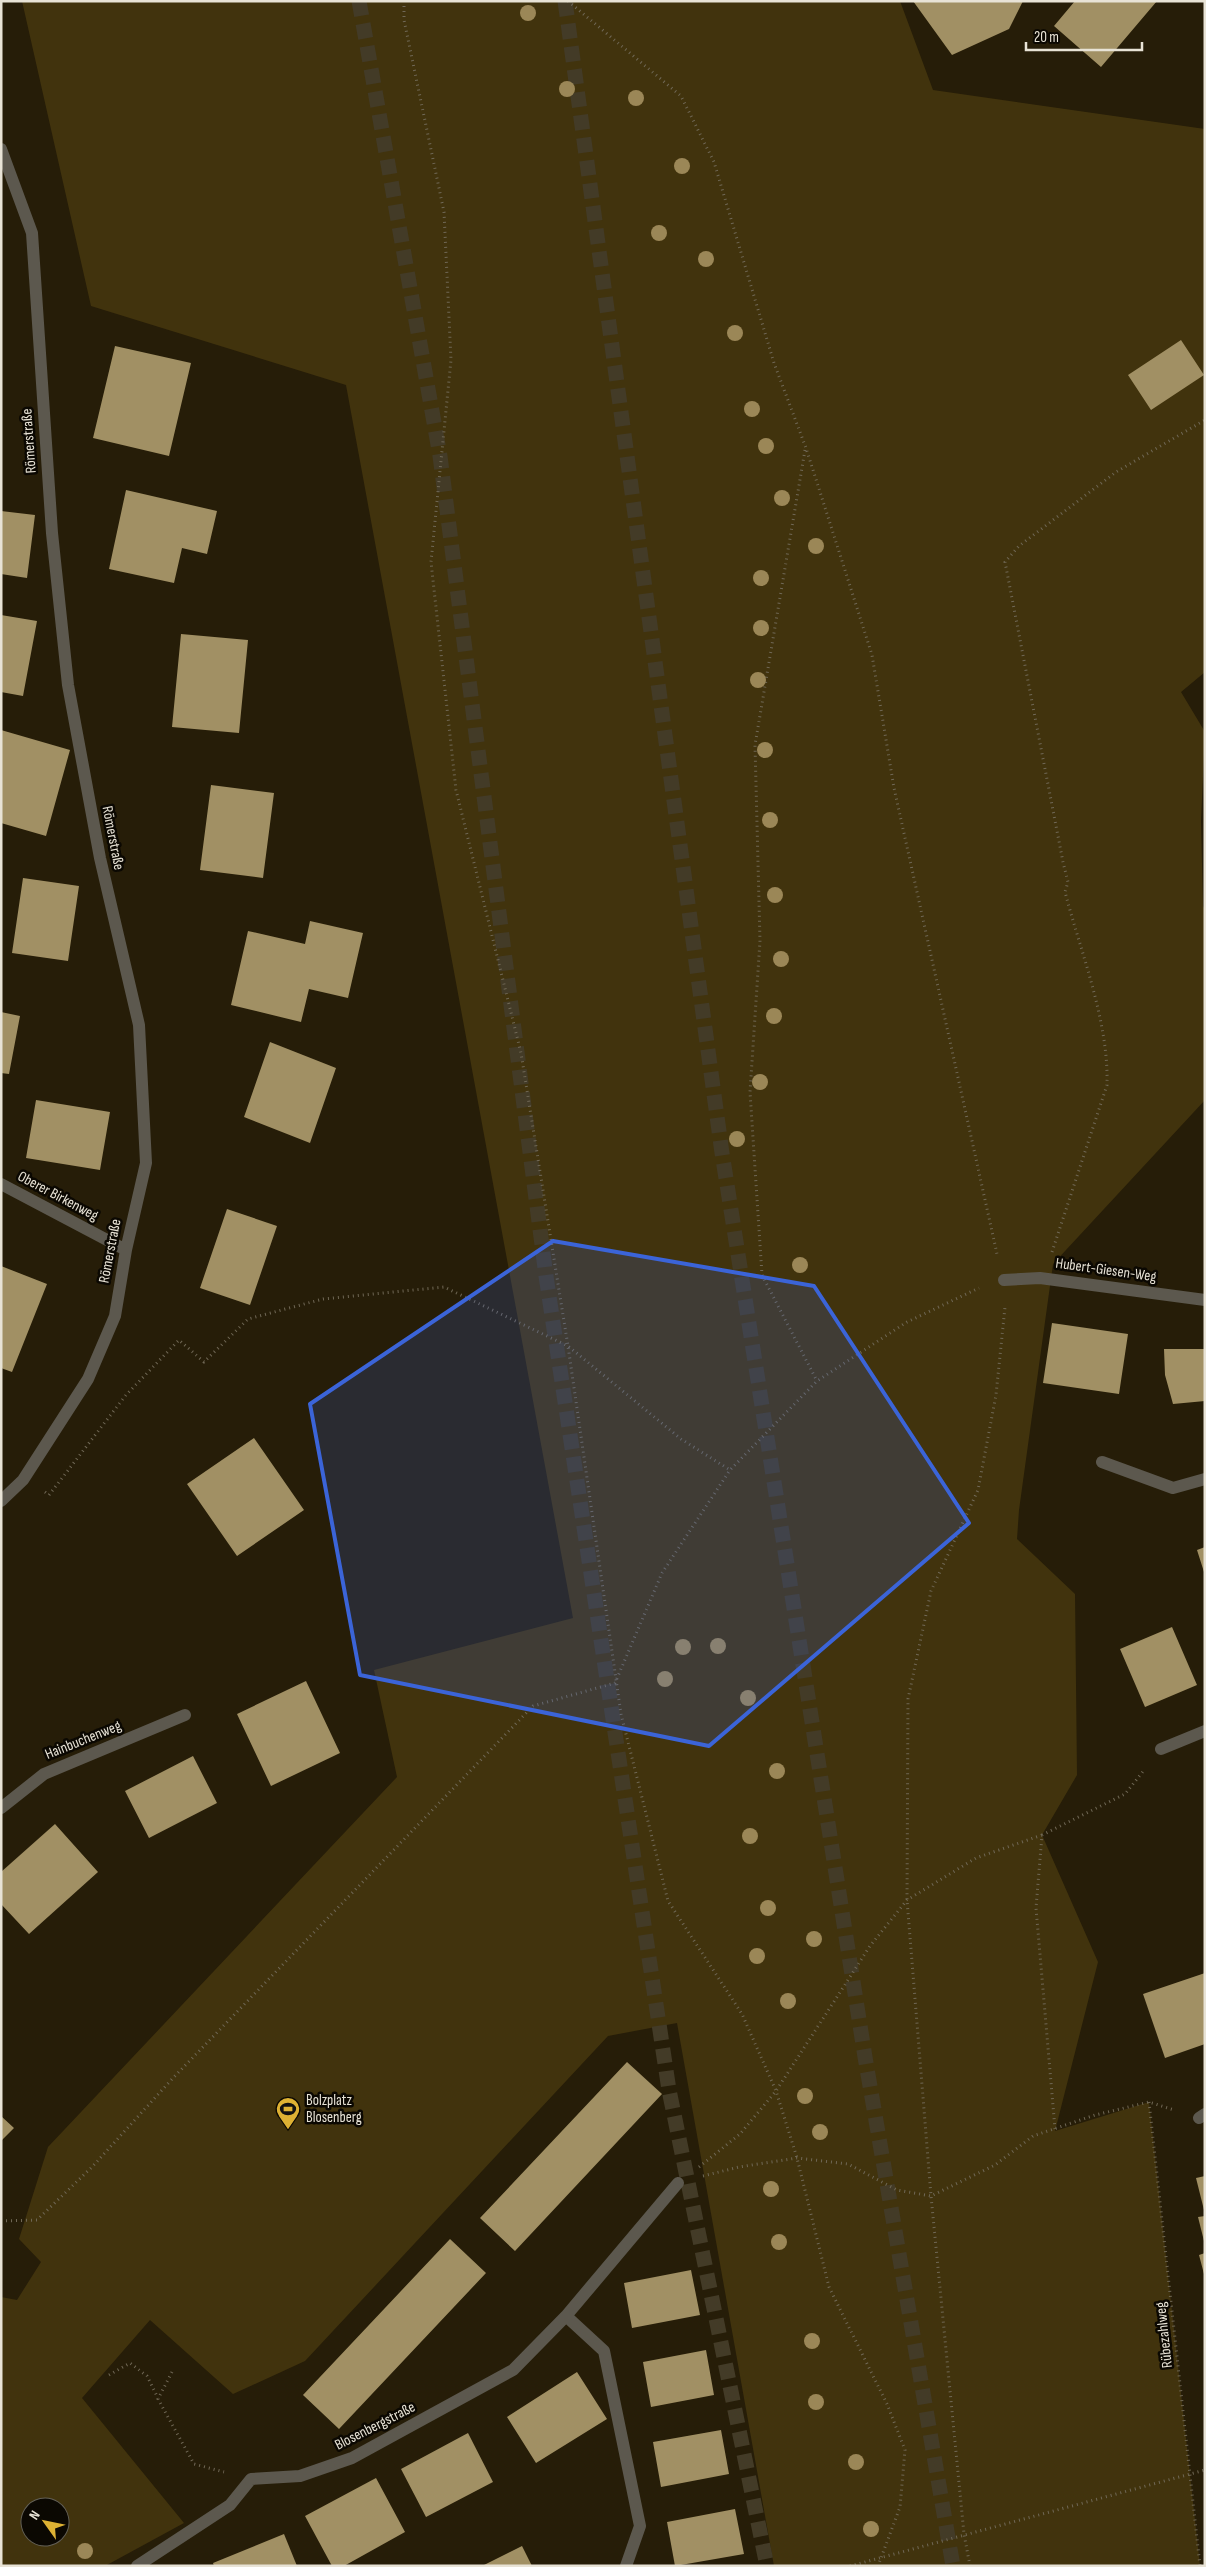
<svg xmlns="http://www.w3.org/2000/svg" width="1206" height="2567" font-family="'Sofia Sans Condensed',sans-serif">
  <style>
    .green { fill: #41330d; fill-rule: evenodd }
    .building { fill: #a19064 }
    .lines { fill: none; stroke-linecap: round; stroke-linejoin: round }
    .highway-tunnel { stroke: #433b27; stroke-width: 15; stroke-dasharray: 15 8; stroke-linecap: butt }
    .path { stroke: #706856; stroke-width: 3; stroke-dasharray: 1 4; stroke-linecap: butt }
    .lane { stroke: #5c584e; stroke-width: 12 }
    .street { stroke: #5c584e; stroke-width: 12 }
    .tree { fill: #9b8757 }
    .marked { fill: #3b64d8; fill-opacity: 0.2; stroke: #3b64d8; stroke-width: 4; stroke-linejoin: round }
    .labels { text-anchor: middle; dominant-baseline: central; stroke-width: 5; stroke-linejoin: round; paint-order: stroke }
    .street-label { font-size: 15px; fill: #e8e3d6; stroke: #0b0802 }
    .poi-label { font-size: 15px; fill: #e8e3d6; stroke: #0b0802; text-anchor: start }
  </style>
  <rect width="100%" height="100%" fill="#261d08"/>
  <path class="green" d="M 22,1 L 900,1 L 933,90 L 1205,129 L 1205,672 L 1181,692 L 1205,732 L 1201,821 L 1203,906 L 1205,910 L 1205,1100 L 1053,1264 L 1019,1510 L 1017,1539 L 1075,1594 L 1077,1775 L 1042,1835 L 1098,1962 L 1055,2131 L 1149,2102 L 1200,2566 L 774,2566 L 677,2023 L 608,2036 L 305,2361 L 233,2394 L 150,2320 L 82,2398 L 184,2523 L 105,2566 L 1,2566 L 1,2297 L 17,2300 L 41,2262 L 19,2239 L 48,2147 L 397,1777 L 374,1670 L 573,1618 L 346,385 L 91,306 ZM 30,2507 L 60,2507 L 60,2537 L 30,2537 Z"/>
  <path class="building" d="M 913,1 L 1023,1 L 1009,29 L 952,55 Z
    M 1075,1 L 1157,1 L 1101,67 L 1054,26 Z
    M 1181,340 L 1204,375 L 1151,410 L 1128,375 Z
    M 115,346 L 191,363 L 169,456 L 93,438 Z
    M 126,490 L 217,511 L 207,554 L 182,548 L 174,583 L 109,569 Z
    M 1,511 L 35,515 L 27,578 L 1,574 Z
    M 1,615 L 37,621 L 23,696 L 1,692 Z
    M 181,634 L 248,640 L 239,733 L 172,727 Z
    M 1,730 L 70,750 L 46,836 L 1,823 Z
    M 211,785 L 274,793 L 263,878 L 200,870 Z
    M 23,878 L 79,886 L 68,961 L 12,953 Z
    M 310,921 L 363,933 L 348,998 L 309,989 L 301,1022 L 231,1005 L 248,931 L 305,944 Z
    M 1,1012 L 20,1016 L 9,1074 L 1,1073 Z
    M 270,1042 L 336,1068 L 310,1143 L 244,1117 Z
    M 36,1100 L 110,1112 L 100,1170 L 26,1158 Z
    M 227,1209 L 277,1226 L 250,1305 L 200,1288 Z
    M 1,1266 L 47,1284 L 12,1372 L 1,1368 Z
    M 1052,1323 L 1128,1334 L 1119,1394 L 1043,1383 Z
    M 1164,1349 L 1205,1349 L 1205,1401 L 1173,1404 L 1165,1375 Z
    M 254,1438 L 304,1510 L 237,1556 L 187,1484 Z
    M 1205,1547 L 1205,1572 L 1204,1572 L 1197,1550 Z
    M 1172,1627 L 1197,1685 L 1145,1707 L 1120,1649 Z
    M 306,1681 L 340,1753 L 271,1786 L 237,1714 Z
    M 193,1756 L 217,1803 L 149,1838 L 125,1791 Z
    M 55,1824 L 98,1872 L 29,1934 L 1,1904 L 1,1872 Z
    M 1205,1973 L 1205,2044 L 1165,2058 L 1143,1994 Z
    M 627,2062 L 662,2094 L 515,2251 L 480,2218 Z
    M 1,2116 L 14,2128 L 1,2141 Z
    M 1205,2176 L 1205,2210 L 1204,2210 L 1196,2178 Z
    M 1205,2216 L 1205,2241 L 1204,2241 L 1198,2217 Z
    M 450,2239 L 486,2273 L 339,2429 L 303,2395 Z
    M 1205,2253 L 1205,2274 L 1204,2274 L 1199,2255 Z
    M 691,2270 L 700,2315 L 632,2328 L 624,2283 Z
    M 706,2350 L 714,2395 L 651,2407 L 643,2362 Z
    M 577,2372 L 607,2419 L 536,2463 L 507,2417 Z
    M 721,2430 L 729,2474 L 661,2487 L 653,2442 Z
    M 468,2433 L 493,2482 L 426,2517 L 401,2469 Z
    M 376,2478 L 405,2532 L 344,2566 L 332,2566 L 305,2516 Z
    M 735,2509 L 744,2554 L 675,2566 L 667,2522 Z
    M 284,2534 L 297,2566 L 214,2566 L 213,2563 Z
    M 522,2546 L 532,2566 L 482,2566 Z"/>
  <g class="lines">
    <path class="highway-tunnel" d="M 359,1 L 440,456 L 546,1276 L 669,2090 L 767,2566
      M 565,1 L 722,1153 L 865,2057 L 953,2566"/>
    <path class="path" d="M 404,1 L 404,20 L 444,212 L 451,360 L 431,562 L 456,790 L 521,1053 L 568,1346 L 621,1714 L 668,1901 L 742,2014 L 776,2091 L 797,2158 L 829,2287 L 887,2404 L 905,2450 L 900,2507 L 878,2566
      M 568,1 L 681,96 L 714,162 L 774,363 L 806,448 L 872,655 L 894,788 L 997,1254
      M 805,450 L 755,745 L 760,941 L 750,1092 L 762,1275 L 817,1381
      M 1052,1252 L 1107,1085 C 1109,1022 1081,953 1065,892 L 1068,882 L 1063,862 L 1005,562 L 1019,546 L 1116,472 L 1205,420
      M 45,1492 L 49,1495 L 126,1395 L 179,1340 L 204,1362 L 248,1319 L 323,1299 L 444,1287 L 568,1346 L 681,1439 L 730,1470
      M 1149,2102 L 1200,2566
      M 1055,2129 L 1036,1908 L 1042,1835 L 1125,1794 L 1145,1769
      M 699,2167 L 740,2134 L 776,2091 L 870,1946 L 907,1900 L 976,1858 L 1042,1835
      M 703,2176 L 739,2167 L 797,2158 L 848,2164 L 897,2190 L 931,2196 L 995,2165 L 1033,2136 L 1095,2115 L 1149,2102 L 1174,2110
      M 1,2221 L 37,2220 L 92,2167 L 173,2078 L 533,1706 L 615,1683 L 662,1573 L 730,1470 L 817,1381 L 907,1322 L 979,1288
      M 172,2372 L 158,2399 L 194,2464 L 224,2472
      M 109,2375 L 130,2363 L 147,2376 L 158,2398
      M 850,2566 L 1205,2470
      M 970,2566 L 964,2534 L 931,2196 L 907,1900 L 908,1699 L 931,1591 L 978,1490 L 996,1395 L 1005,1307"/>
    <path class="lane" d="M 1102,1462 L 1173,1488 L 1205,1479"/>
    <path class="street" d="M 1,149 L 32,233 L 52,533 L 68,685 L 100,858 L 139,1025 L 146,1163 L 126,1250 L 115,1316 L 88,1379 L 23,1480 L 1,1501
      M 1,1184 L 126,1250
      M 1004,1280 L 1040,1278 L 1205,1300
      M 1161,1749 L 1205,1731
      M 1,1808 L 44,1774 L 185,1715
      M 1199,2118 L 1205,2114
      M 566,2316 L 604,2351 L 640,2526 L 626,2566
      M 137,2566 L 230,2505 L 251,2479 L 300,2476 L 352,2458 L 513,2370 L 566,2316 L 678,2183"/>
  </g>
  <g class="tree">
    <circle cx="528" cy="13" r="8"/>
    <circle cx="567" cy="89" r="8"/>
    <circle cx="636" cy="98" r="8"/>
    <circle cx="682" cy="166" r="8"/>
    <circle cx="659" cy="233" r="8"/>
    <circle cx="706" cy="259" r="8"/>
    <circle cx="735" cy="333" r="8"/>
    <circle cx="752" cy="409" r="8"/>
    <circle cx="766" cy="446" r="8"/>
    <circle cx="782" cy="498" r="8"/>
    <circle cx="816" cy="546" r="8"/>
    <circle cx="761" cy="578" r="8"/>
    <circle cx="761" cy="628" r="8"/>
    <circle cx="758" cy="680" r="8"/>
    <circle cx="765" cy="750" r="8"/>
    <circle cx="770" cy="820" r="8"/>
    <circle cx="775" cy="895" r="8"/>
    <circle cx="781" cy="959" r="8"/>
    <circle cx="774" cy="1016" r="8"/>
    <circle cx="760" cy="1082" r="8"/>
    <circle cx="737" cy="1139" r="8"/>
    <circle cx="800" cy="1265" r="8"/>
    <circle cx="718" cy="1646" r="8"/>
    <circle cx="683" cy="1647" r="8"/>
    <circle cx="665" cy="1679" r="8"/>
    <circle cx="748" cy="1698" r="8"/>
    <circle cx="777" cy="1771" r="8"/>
    <circle cx="750" cy="1836" r="8"/>
    <circle cx="768" cy="1908" r="8"/>
    <circle cx="814" cy="1939" r="8"/>
    <circle cx="757" cy="1956" r="8"/>
    <circle cx="788" cy="2001" r="8"/>
    <circle cx="805" cy="2096" r="8"/>
    <circle cx="820" cy="2132" r="8"/>
    <circle cx="771" cy="2189" r="8"/>
    <circle cx="779" cy="2242" r="8"/>
    <circle cx="812" cy="2341" r="8"/>
    <circle cx="816" cy="2402" r="8"/>
    <circle cx="856" cy="2462" r="8"/>
    <circle cx="871" cy="2529" r="8"/>
    <circle cx="85" cy="2551" r="8"/>
  </g>
  <path class="marked" d="M 553,1241 L 814,1286 L 969,1523 L 709,1746 L 360,1675 L 310,1404 Z"/>
  <defs>
    <g id="stadium-pin" transform="scale(1.25)"><path d="M0 17L-7.5 6A9.5 9.5 0 1 1 7.5 6Z" fill="#ddb133" stroke="#0b0802"/><path d="M0-5a6.5 5 0 1 0 0 10a6.5 5 0 1 0 0-10ZM-3.5-1.8h7v3.6h-7Z" fill="#111"/></g>
  </defs>
  <g fill-rule="evenodd">
    <use href="#stadium-pin" x="288" y="2109"/>
  </g>
  <g class="labels">
    <g class="street-label">
      <text transform="translate(29 441) rotate(-94)">Römerstraße</text>
      <text transform="translate(113 838) rotate(79)">Römerstraße</text>
      <text transform="translate(58 1196) rotate(28)">Oberer Birkenweg</text>
      <text transform="translate(110 1251) rotate(-79)">Römerstraße</text>
      <text transform="translate(1106 1270) rotate(8)">Hubert-Giesen-Weg</text>
      <text transform="translate(83 1740) rotate(-22)">Hainbuchenweg</text>
      <text transform="translate(1164 2335) rotate(-96)">Rübezahlweg</text>
      <text transform="translate(375 2426) rotate(-27)">Blosenbergstraße</text>
    </g>
    <g class="poi-label">
      <text x="306" y="2100">Bolzplatz<tspan x="306" dy="17">Blosenberg</tspan></text>
    </g>
  </g>
  <rect width="1206" height="2567" fill="none" stroke="#e8e3d6" stroke-width="5"/>
  <g transform="translate(45 2522) rotate(303)"><circle r="24" fill="#0b0802" stroke="#636057"/>
  <path d="M0-4L9 19L0 12L-9 19Z" fill="#ddb133"/>
  <text y="-8" font-size="14" font-weight="bold" text-anchor="middle" fill="#e8e3d6">N</text>
  </g>
  <path d="M1026 42v8h116v-8" fill="none" stroke="#e8e3d6" stroke-width="2.5"/>
  <text x="1034" y="42" font-size="15" fill="#e8e3d6" stroke="#0b0802" stroke-width="4" paint-order="stroke">20 m</text>
</svg>
